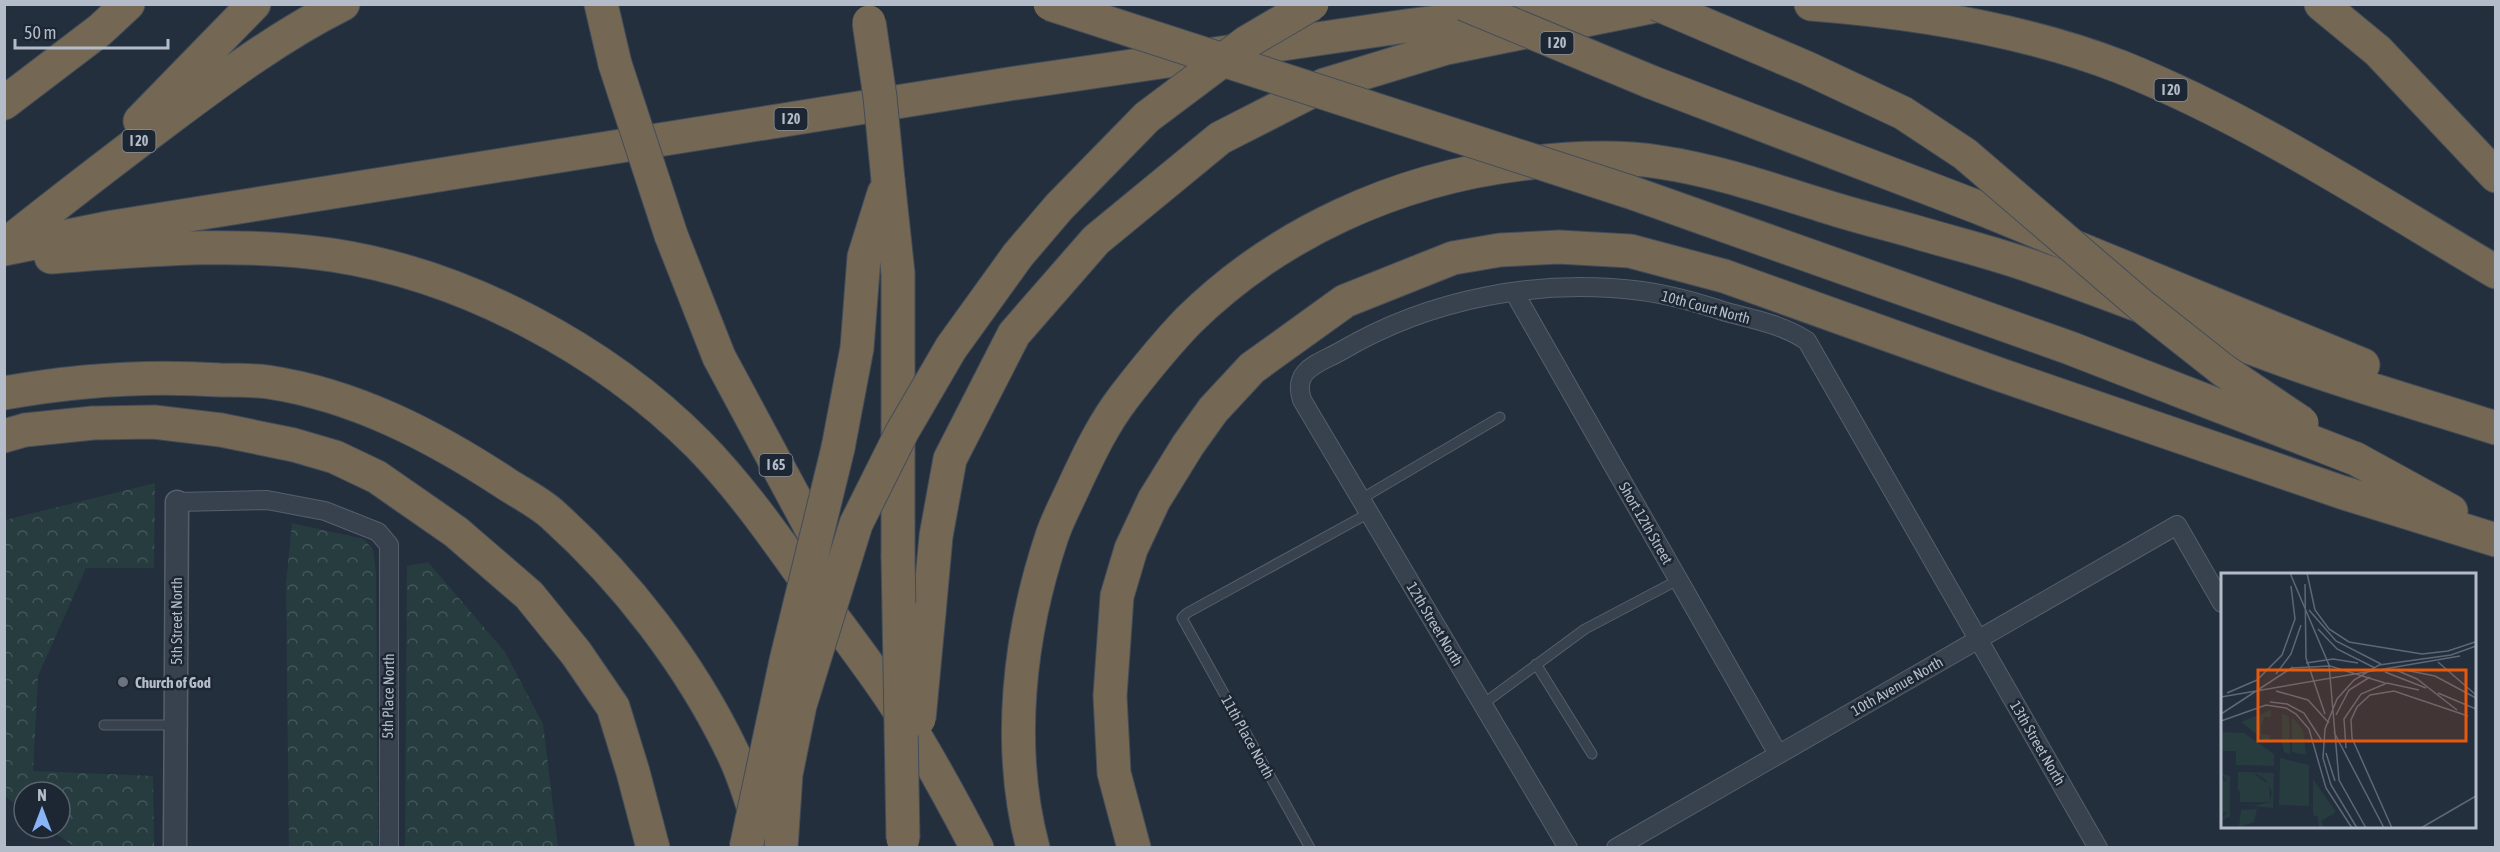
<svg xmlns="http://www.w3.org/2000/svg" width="2500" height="852" font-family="'Asap Condensed',sans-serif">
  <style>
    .forest { fill: url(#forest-crowns) }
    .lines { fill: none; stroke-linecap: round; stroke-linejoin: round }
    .service-casing { stroke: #565f6c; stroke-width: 11 }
    .minor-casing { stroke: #565f6c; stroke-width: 20 }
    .tertiary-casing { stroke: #565f6c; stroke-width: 25 }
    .motorway-casing { stroke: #434c59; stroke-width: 35 }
    .service { stroke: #38414e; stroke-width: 9 }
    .minor { stroke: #38414e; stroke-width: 18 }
    .tertiary { stroke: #38414e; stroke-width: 22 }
    .motorway { stroke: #746855; stroke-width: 33 }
    .motorway-bridge-casing { stroke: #434c59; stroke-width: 35; stroke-linecap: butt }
    .motorway-bridge { stroke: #746855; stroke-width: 33 }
    .worship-dot { fill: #6b7280; stroke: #1d2633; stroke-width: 2 }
    .labels { text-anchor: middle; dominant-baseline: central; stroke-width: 5; stroke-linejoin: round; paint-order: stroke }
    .shield { fill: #1d2633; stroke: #878f9c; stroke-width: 1.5 }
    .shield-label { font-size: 14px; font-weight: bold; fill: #b4bcc9 }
    .street-label { font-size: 15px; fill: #b4bcc9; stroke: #1d2633 }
    .poi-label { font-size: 15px; font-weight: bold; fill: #b4bcc9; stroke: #1d2633; text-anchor: start }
    .inset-road { fill: none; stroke: #5e6776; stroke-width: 1.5 }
    .view { fill: #e8590c; fill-opacity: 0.15; stroke: #e8590c; stroke-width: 3 }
    .inset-edge { fill: none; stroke: #b4bcc9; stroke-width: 3 }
  </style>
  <defs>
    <pattern id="forest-crowns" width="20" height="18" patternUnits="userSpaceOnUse" patternTransform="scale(1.5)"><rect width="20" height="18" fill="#263c3f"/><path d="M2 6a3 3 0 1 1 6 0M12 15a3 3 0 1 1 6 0" fill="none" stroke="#435659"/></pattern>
  </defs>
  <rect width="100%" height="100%" fill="#242f3e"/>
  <path class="forest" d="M 155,483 L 154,568 L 86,568 L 38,676 L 33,771 L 153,776 L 154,847 L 75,847 L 48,828 L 60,828 L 60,792 L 24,792 L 24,811 L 5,796 L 5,520 Z
    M 292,523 L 364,539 L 373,550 L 376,572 L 378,847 L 289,847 L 286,584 Z
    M 428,562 L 505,652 L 543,724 L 558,847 L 405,847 L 407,566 Z"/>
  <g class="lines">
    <g class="service-casing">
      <path id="service" d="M 1361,499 L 1500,417
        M 1536,664 L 1592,754
        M 1483,704 L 1585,629 L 1678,580
        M 104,725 L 176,725
        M 1310,848 L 1182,618 L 1187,613 L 1369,513"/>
    </g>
    <g class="minor-casing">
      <path id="minor" d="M 1514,292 L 1778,754
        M 177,502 L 267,500 L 325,511 L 378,532 L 389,545 L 389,848
        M 1568,848 L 1302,400 C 1292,369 1318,364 1341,351 C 1431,298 1539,278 1642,291 C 1671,295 1699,303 1726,312 C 1753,319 1784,325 1807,341 L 2098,848
        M 1616,848 L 2177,525 L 2222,603"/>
    </g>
    <g class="tertiary-casing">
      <path id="tertiary" d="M 175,848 L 177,502"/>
    </g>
    <g class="motorway-casing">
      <path id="motorway" d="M 601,4 L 615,64
        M 1811,4 C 1915,12 2023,29 2121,67 C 2253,120 2374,200 2496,272
        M 2321,4 L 2378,51 L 2496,176
        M 1651,82 L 1980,208 L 2363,365
        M 4,103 L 100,30 L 128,4
        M 140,121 L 254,4
        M 888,180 L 898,273 L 898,556
        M 671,235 L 719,357 L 826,556
        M 4,246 C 59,202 115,159 171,117 C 226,76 281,35 343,4
        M 4,249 L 113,227 L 1009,84 L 1406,26 L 1580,4
        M 51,257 C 145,250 238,241 332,255 C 464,275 604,349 699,445 C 745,492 782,547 820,600 C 843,631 866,661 887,692 C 921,742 949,794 977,848
        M 4,393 C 76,380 147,375 220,380 C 235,380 252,380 268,382 C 354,395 432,435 505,483 C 520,493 539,502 553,515 C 625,580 689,662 732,751 C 743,773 751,799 758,823
        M 4,436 L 25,430 L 93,423 L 154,422 L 221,430 L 294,445 L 335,457 L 377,477 L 456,532 L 529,595 L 576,653 L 613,707 L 633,772 L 653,848
        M 838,448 L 857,348 L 864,257 L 884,193
        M 2356,459 L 2451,511
        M 929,613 L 936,536 L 950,459 L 1014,334 L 1096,240 L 1220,138 L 1324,85 L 1446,48 L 1660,5
        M 1033,848 C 1006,747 1019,634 1052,536 C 1058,518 1068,500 1076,482 C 1090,452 1104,423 1124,397 C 1144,371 1165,345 1188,321 C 1277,233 1397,179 1521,164 C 1566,158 1614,155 1659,162 C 1714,170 1767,188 1821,205 C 1852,215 1884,223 1916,232 C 1956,244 1999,254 2039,269 C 2126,299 2211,334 2298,365 C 2363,388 2430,407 2496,428
        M 1134,848 L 1114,773 L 1110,696 L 1117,596 L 1131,549 L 1154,500 L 1188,445 L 1213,410 L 1252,368 L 1345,301 L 1453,258 L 1500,250 L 1559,247 L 1630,251 L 1724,276 L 1998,374 L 2341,492 L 2496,540"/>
    </g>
    <use href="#service" class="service"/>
    <use href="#minor" class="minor"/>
    <use href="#tertiary" class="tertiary"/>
    <use href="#motorway" class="motorway"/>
    <g class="motorway-bridge-casing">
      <path id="motorway-bridge" d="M 1050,4 L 1630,192 L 2070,348 L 2356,459
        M 1464,4 L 1651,82
        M 1657,4 L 1807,68 L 1903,113 L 1965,154 L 2142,306 L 2223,370 L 2302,423
        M 869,22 L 880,97 L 888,180
        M 615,64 L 671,235
        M 898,556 L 903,839
        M 919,719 L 929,613
        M 746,848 L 786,661 L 838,448
        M 781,848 L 786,774 L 800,705 L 856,524 L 902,432 L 951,348 L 1018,255 L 1059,207 L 1147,117 L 1247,42 L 1312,4"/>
    </g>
    <use href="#motorway-bridge" class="motorway-bridge"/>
  </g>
  <circle class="worship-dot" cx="123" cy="682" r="6"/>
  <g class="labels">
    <g class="shield">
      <rect x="1540.5" y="32" width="33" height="22" rx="4.5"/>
      <rect x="2154.5" y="79" width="33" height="22" rx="4.5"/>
      <rect x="774.5" y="108" width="33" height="22" rx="4.5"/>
      <rect x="122.5" y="130" width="33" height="22" rx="4.5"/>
      <rect x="759.5" y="454" width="33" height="22" rx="4.5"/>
    </g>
    <g class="shield-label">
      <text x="1557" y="43">I 20</text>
      <text x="2171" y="90">I 20</text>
      <text x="791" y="119">I 20</text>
      <text x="139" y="141">I 20</text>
      <text x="776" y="465">I 65</text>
    </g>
    <g class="street-label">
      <text transform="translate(1706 307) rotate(15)">10th Court North</text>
      <text transform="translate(1646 523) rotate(60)">Short 12th Street</text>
      <text transform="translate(176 621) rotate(-90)">5th Street North</text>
      <text transform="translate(1435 624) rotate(59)">12th Street North</text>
      <text transform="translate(1897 686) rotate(-30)">10th Avenue North</text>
      <text transform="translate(388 696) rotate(-89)">5th Place North</text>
      <text transform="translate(1248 737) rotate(61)">11th Place North</text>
      <text transform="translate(2038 743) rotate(60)">13th Street North</text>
    </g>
    <g class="poi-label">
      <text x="135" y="682">Church of God</text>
    </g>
  </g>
  <g transform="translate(2221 573)">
    <rect width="255" height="255" fill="#242f3e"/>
    <path d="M 0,159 L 23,160 L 53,181 L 53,193 L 15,192 L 15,178 L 0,178 ZM 59,185 L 88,192 L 88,233 L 58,232 ZM 17,199 L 53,200 L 52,235 L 32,233 L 49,229 L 51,219 L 45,207 L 36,201 L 22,202 L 22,214 L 17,219 Z" fill="#263c3f"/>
    <path d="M 50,137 L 50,144 L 44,144 L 40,153 L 40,161 L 50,162 L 47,170 L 20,149 ZM 61,141 L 68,143 L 69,181 L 63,179 L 61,170 ZM 71,144 L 82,157 L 85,182 L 71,179 ZM 92,206 L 115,239 L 100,248 L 103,255 L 98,255 L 97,244 L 92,242 Z" fill="#263c3f"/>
    <path d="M 0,200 L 9,203 L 9,244 L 0,247 L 6,239 L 0,240 L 0,207 L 6,208 ZM 33,201 L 48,211 L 49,229 L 19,229 L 19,202 ZM 36,236 L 33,249 L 18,254 L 20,237 Z" fill="#263c3f"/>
    <path class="inset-road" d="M 69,0 L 108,92 L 118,207 L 145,255M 86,0 L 94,37 L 108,56 L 128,69 L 201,81 L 227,78 L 254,69M 84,11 L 85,85 L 104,141M 88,37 L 115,68 L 160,91M 97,56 L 116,76 L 154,95M 217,89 L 255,122M 85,90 L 112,86 L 137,90M 71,95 L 109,93 L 164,110M 175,97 L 196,106 L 236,137M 184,97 L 214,103 L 255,125M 164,99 L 205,115M 55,101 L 70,81 L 80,52M 55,118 L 87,127 L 108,150M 6,120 L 36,107 L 61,82 L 74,46 L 70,13M 217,120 L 255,136M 0,124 L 239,83M 49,129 L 66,131 L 83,140 L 101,168M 0,141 L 72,94M 115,142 L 128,117 L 149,104M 0,148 L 45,132 L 65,135 L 75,141 L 88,156 L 105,215 L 131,255M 113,159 L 163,255M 125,175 L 123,146 L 140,121 L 166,110 L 198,117M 105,180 L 114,208M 136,255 L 110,212 L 102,185 L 104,156 L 116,126 L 133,107 L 158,92 L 230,82 L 255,73M 171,255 L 131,165 L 130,147 L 136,134 L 149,122 L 173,118 L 247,143M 200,255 L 255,223"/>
    <path class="view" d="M 37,97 L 245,97 L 245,168 L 37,168 Z"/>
    <rect width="255" height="255" class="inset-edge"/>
  </g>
  <rect width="2500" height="852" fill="none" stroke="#b4bcc9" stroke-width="12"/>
  <g transform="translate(42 810)"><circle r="28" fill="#1d2633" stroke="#59626f" stroke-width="1.5"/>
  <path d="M0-4.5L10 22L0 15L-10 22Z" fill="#8ab4f8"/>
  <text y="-9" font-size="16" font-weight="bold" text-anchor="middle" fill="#b4bcc9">N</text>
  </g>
  <path d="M15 39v9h153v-9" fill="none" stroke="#b4bcc9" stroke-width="3"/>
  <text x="24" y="39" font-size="18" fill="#b4bcc9" stroke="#1d2633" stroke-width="4.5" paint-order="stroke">50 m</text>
</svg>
